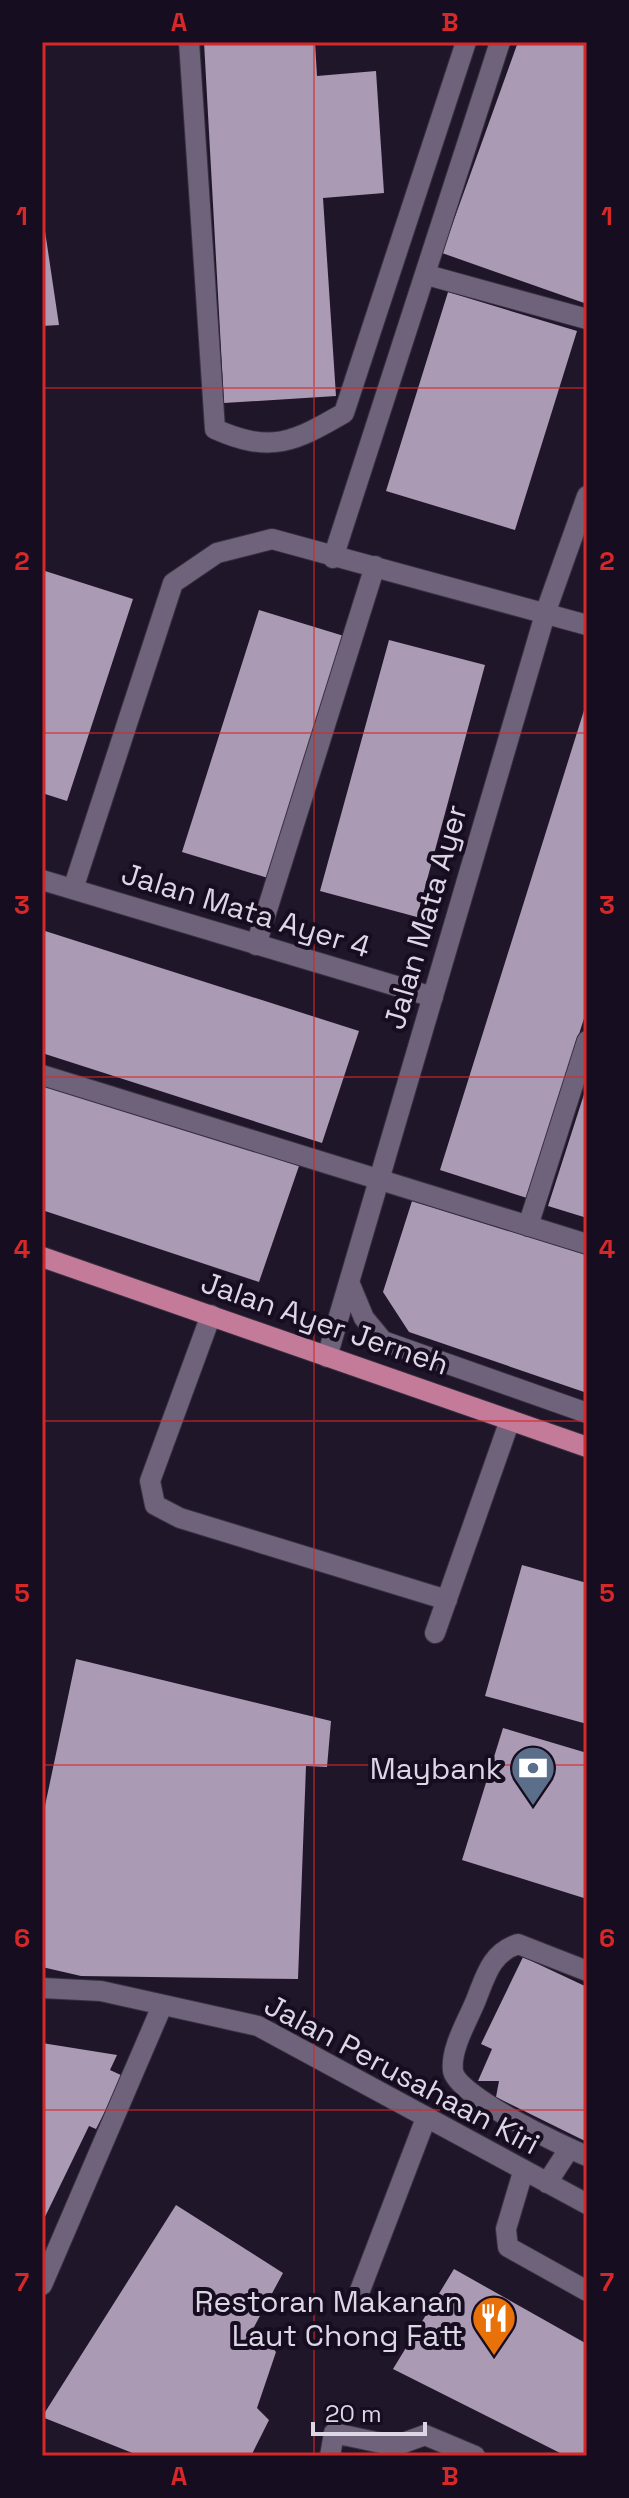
<svg xmlns="http://www.w3.org/2000/svg" width="629" height="2498" font-family="'Space Grotesk',sans-serif">
  <style>
    .building { fill: #aa9ab3 }
    .lines { fill: none; stroke-linecap: round; stroke-linejoin: round }
    .minor-casing { stroke: #383140; stroke-width: 22 }
    .major-casing { stroke: #383140; stroke-width: 22 }
    .minor { stroke: #6e637a; stroke-width: 20 }
    .major { stroke: #c47a99; stroke-width: 20 }
    .grid { fill: none; stroke: #d62828; stroke-width: 2; stroke-opacity: 0.55 }
    .labels { text-anchor: middle; dominant-baseline: central; stroke-width: 8; stroke-linejoin: round; paint-order: stroke }
    .street-label { font-size: 30px; fill: #ddd6e4; stroke: #170d20 }
    .poi-label { font-size: 30px; fill: #ddd6e4; stroke: #170d20; text-anchor: end }
    .neatline { fill: none; stroke: #d62828; stroke-width: 3 }
    .grid-label { font-size: 26px; text-anchor: middle; font-weight: bold; fill: #d62828 }
  </style>
  <rect width="100%" height="100%" fill="#20162a"/>
  <path class="building" d="M 204,42 L 315,42 L 317,76 L 376,71 L 384,193 L 323,198 L 336,396 L 224,403 Z
    M 518,42 L 587,42 L 587,304 L 442,253 Z
    M 42,211 L 59,325 L 42,326 Z
    M 448,292 L 577,331 L 515,530 L 386,491 Z
    M 42,570 L 133,599 L 67,801 L 42,793 Z
    M 259,610 L 357,640 L 281,882 L 182,852 Z
    M 389,640 L 485,665 L 417,917 L 320,891 Z
    M 586,704 L 587,1009 L 527,1198 L 440,1170 Z
    M 42,930 L 359,1031 L 322,1143 L 42,1053 Z
    M 42,1082 L 299,1166 L 259,1282 L 42,1210 Z
    M 587,1085 L 587,1218 L 548,1206 Z
    M 412,1201 L 587,1255 L 587,1393 L 409,1332 L 383,1292 Z
    M 522,1565 L 587,1583 L 587,1724 L 485,1696 Z
    M 76,1659 L 331,1721 L 327,1767 L 306,1766 L 298,1979 L 81,1976 L 42,1967 L 42,1820 Z
    M 503,1728 L 587,1753 L 587,1899 L 462,1860 Z
    M 523,1957 L 587,1987 L 587,2142 L 496,2097 L 499,2081 L 478,2081 L 492,2049 L 481,2044 Z
    M 42,2043 L 117,2055 L 110,2070 L 123,2076 L 96,2129 L 89,2126 L 42,2223 Z
    M 176,2205 L 283,2273 L 254,2327 L 276,2352 L 257,2408 L 269,2420 L 251,2456 L 140,2456 L 42,2417 Z
    M 454,2269 L 587,2344 L 587,2456 L 566,2456 L 393,2369 Z"/>
  <g class="lines">
    <g class="minor-casing">
      <path id="minor" d="M 189,42 L 215,429 C 271,454 294,442 344,413 L 466,42
        M 427,275 L 587,319
        M 333,558 L 500,42
        M 42,880 L 433,997
        M 73,889 L 173,583 L 217,553 L 272,539 L 587,625
        M 256,945 L 375,566
        M 42,1075 L 587,1244
        M 528,1226 L 587,1041
        M 349,1282 L 364,1318 L 383,1341 L 587,1413
        M 211,1315 L 150,1481 L 155,1505 L 180,1518 L 447,1600
        M 327,1357 L 546,611 L 587,496
        M 435,1633 L 510,1420
        M 587,1971 L 518,1944 C 491,1953 486,1975 476,2000 C 468,2020 450,2049 453,2071 C 457,2096 562,2146 587,2156
        M 42,1988 L 101,1991 L 258,2026 L 587,2204
        M 523,2172 L 506,2229 L 508,2247 L 587,2291
        M 547,2183 L 569,2149
        M 42,2285 L 162,2006
        M 359,2293 L 426,2118
        M 330,2456 L 334,2433 L 395,2446 L 425,2435 L 475,2456"/>
    </g>
    <g class="major-casing">
      <path id="major" d="M 42,1257 L 587,1447"/>
    </g>
    <use href="#minor" class="minor"/>
    <use href="#major" class="major"/>
  </g>
  <path class="grid" d="M 314,42 L 314,2456M 42,388 L 587,388M 42,733 L 587,733M 42,1077 L 587,1077M 42,1421 L 587,1421M 42,1765 L 587,1765M 42,2110 L 587,2110"/>
  <defs>
    <g id="bank-pin" transform="scale(2.3)"><path d="M0 17L-7.5 6A9.5 9.5 0 1 1 7.5 6Z" fill="#5c6f8a" stroke="#170d20"/><path d="M-6-4H6V4H-6ZM0-2.3a2.3 2.3 0 1 0 0 4.6a2.3 2.3 0 1 0 0-4.6Z" fill="#fff"/></g>
    <g id="restaurant-pin" transform="scale(2.3)"><path d="M0 17L-7.5 6A9.5 9.5 0 1 1 7.5 6Z" fill="#e8710a" stroke="#170d20"/><path d="M-5-6h1v4h1v-4h1v4h1v-4h1v5L-1.5 .5V6h-2V.5L-5-1ZM5-6V6H3V1.5H1.5Q1.5-4 5-6Z" fill="#fff"/></g>
  </defs>
  <g fill-rule="evenodd">
    <use href="#bank-pin" x="533" y="1768"/>
    <use href="#restaurant-pin" x="494" y="2318"/>
  </g>
  <g class="labels">
    <g class="street-label">
      <text transform="translate(246 910) rotate(17)">Jalan Mata Ayer 4</text>
      <text transform="translate(425 917) rotate(-74)">Jalan Mata Ayer</text>
      <text transform="translate(325 1323) rotate(19)">Jalan Ayer Jerneh</text>
      <text transform="translate(402 2074) rotate(28)">Jalan Perusahaan Kiri</text>
    </g>
    <g class="poi-label">
      <text x="502" y="1768">Maybank</text>
      <text x="463" y="2301">Restoran Makanan<tspan x="463" dy="34">Laut Chong Fatt</tspan></text>
    </g>
  </g>
  <rect width="629" height="2498" fill="none" stroke="#170d20" stroke-width="88"/>
  <path d="M313 2422v12h112v-12" fill="none" stroke="#ddd6e4" stroke-width="4"/>
  <text x="325" y="2422" font-size="24" fill="#ddd6e4" stroke="#170d20" stroke-width="6" paint-order="stroke">20 m</text>
  <rect x="44" y="44" width="541" height="2410" class="neatline"/>
  <g class="grid-label">
    <text x="179" y="31">A</text>
    <text x="450" y="31">B</text>
    <text x="22" y="225">1</text>
    <text x="607" y="225">1</text>
    <text x="22" y="570">2</text>
    <text x="607" y="570">2</text>
    <text x="22" y="914">3</text>
    <text x="607" y="914">3</text>
    <text x="22" y="1258">4</text>
    <text x="607" y="1258">4</text>
    <text x="22" y="1602">5</text>
    <text x="607" y="1602">5</text>
    <text x="22" y="1947">6</text>
    <text x="607" y="1947">6</text>
    <text x="22" y="2291">7</text>
    <text x="607" y="2291">7</text>
    <text x="179" y="2485">A</text>
    <text x="450" y="2485">B</text>
  </g>
</svg>
